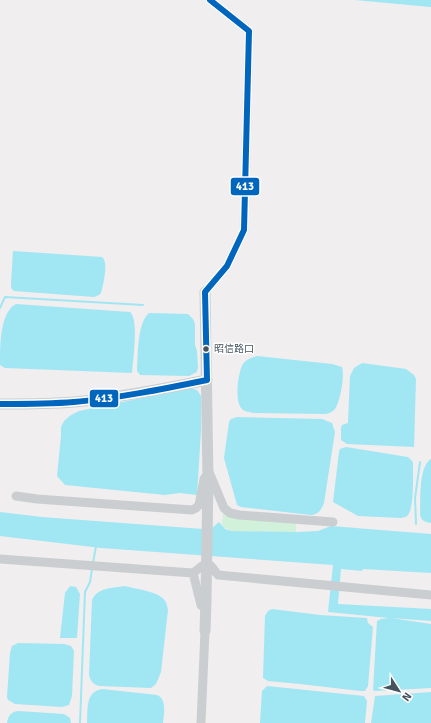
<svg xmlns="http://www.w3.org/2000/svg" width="431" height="723" font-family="Signika,'Noto Sans SC',sans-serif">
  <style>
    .green { fill: #d1f1db }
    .water { fill: #a1e6f3 }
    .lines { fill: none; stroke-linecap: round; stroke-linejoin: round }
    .stream { stroke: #a1e6f3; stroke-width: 2 }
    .minor { stroke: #cbced0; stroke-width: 9 }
    .tertiary { stroke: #cbced0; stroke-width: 11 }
    .tertiary-bridge { stroke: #cbced0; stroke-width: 11 }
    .bus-1-casing { stroke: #fff; stroke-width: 9 }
    .bus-1 { stroke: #0065bd; stroke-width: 6 }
    .bus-dot { fill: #44535d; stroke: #fff; stroke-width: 1.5 }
    .labels { text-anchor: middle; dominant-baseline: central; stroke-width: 3; stroke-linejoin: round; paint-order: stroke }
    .bus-label { font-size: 10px; fill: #44535d; stroke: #fff; text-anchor: start }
    .line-badge { stroke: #fff; stroke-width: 1.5 }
    .badge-label { font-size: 11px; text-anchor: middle; font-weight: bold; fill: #fff }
  </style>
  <rect width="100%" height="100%" fill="#f0eeef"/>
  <path class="green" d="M 223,513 L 226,515 L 230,516 L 296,522 L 296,532 L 231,531 L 222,526 Z"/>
  <path class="water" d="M 355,0 L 431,0 L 431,7 L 430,7 Z
    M 13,251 L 102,257 C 109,262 103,285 101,293 L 99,295 L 94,297 L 14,291 L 11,288 L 11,284 Z
    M 16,304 L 130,312 C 139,319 133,360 132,373 L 5,368 L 0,365 C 0,345 0,312 16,304 Z
    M 149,313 L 188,314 L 193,319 L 195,324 L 195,345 L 197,351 L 198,367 L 197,372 L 189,376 L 140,375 L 137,371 C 138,356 137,323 149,313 Z
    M 257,356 L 332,364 L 342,367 C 345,375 340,402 335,409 C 332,412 330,413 326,414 L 254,413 C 250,412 245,412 242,409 C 234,402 238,372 243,364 C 247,359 251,358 257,356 Z
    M 362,363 L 406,369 L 414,375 L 416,379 L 414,447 L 347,444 L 341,440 L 341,428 L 342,425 L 348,423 L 350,376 L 354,368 Z
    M 190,388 L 197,390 L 201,396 L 201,431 L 197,495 L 180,493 L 165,495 L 65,485 L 57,476 L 61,436 L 61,427 L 64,421 L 71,415 L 79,411 Z
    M 237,417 L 322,419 L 332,423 L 335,432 L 324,503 C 321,510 319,514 311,515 L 241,507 L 237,505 L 224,458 L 229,422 L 231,419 Z
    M 346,447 L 408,457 L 413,462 C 413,472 414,506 409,513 C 408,517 405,517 401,518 L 358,516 L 333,502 L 339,452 L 340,449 Z
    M 431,459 L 431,523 C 425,522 421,521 420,514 C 421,500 418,467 431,459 Z
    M 0,512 L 42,517 L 203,529 L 212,528 L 219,522 L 225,529 L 231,531 L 296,532 L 318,531 L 331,526 L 431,534 L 431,573 L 363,569 L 362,571 L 341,569 L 338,604 L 431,609 L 431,621 L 391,618 L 431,624 L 431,688 L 375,691 L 373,690 L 377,621 L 381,619 L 389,618 L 328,612 L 333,565 L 101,548 L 0,536 Z
    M 70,586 L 76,587 L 80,594 L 77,638 L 60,638 L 65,593 Z
    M 125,586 C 135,589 159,591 165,601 C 167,603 167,607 168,610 L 161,672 L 156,684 L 151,688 L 99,686 C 93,684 91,682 89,675 L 92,600 C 98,587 113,588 125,586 Z
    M 272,609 L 320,615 L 367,618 L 368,623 L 373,627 L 368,686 L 365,691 L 360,691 L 300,684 L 268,681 L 263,678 L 265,616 L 268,611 Z
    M 18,643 L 64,644 L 71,646 L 74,651 L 72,696 L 69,705 L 62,707 L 15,704 L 8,700 L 7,697 L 10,653 L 12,646 Z
    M 267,686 L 364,696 L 367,701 L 365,723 L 260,723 L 262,691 Z
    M 102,689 L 157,695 C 167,699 164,714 163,723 L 87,723 C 88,709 85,692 102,689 Z
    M 431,692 L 431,723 L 371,723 L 375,696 Z
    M 18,711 L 64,714 L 70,718 L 71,723 L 7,723 C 8,716 11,712 18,711 Z"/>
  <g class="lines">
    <path class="stream" d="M 0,308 L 5,297 L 143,305
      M 416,524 L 415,498 L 420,462
      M 93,563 L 96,546
      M 80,723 L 85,592 L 90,582 L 92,569"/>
    <path class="minor" d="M 205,292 L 227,266 L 244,230 L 249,31 L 210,0
      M 209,472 L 224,508 L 230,513 L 239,515 L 333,522
      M 16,496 L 37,499 L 192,510 L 196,508 L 199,505 L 204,479 L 206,476
      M 0,559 L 193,573 L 202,566 L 207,564 L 211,566 L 218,575 L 431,595
      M 193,573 L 201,605 L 206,610
      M 201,723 L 205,631"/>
    <path class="tertiary" d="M 205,292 L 208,479
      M 0,404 C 25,404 49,404 74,402 C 118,398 163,389 207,380
      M 205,631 L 206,600"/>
    <path class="tertiary-bridge" d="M 206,600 L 208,479"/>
    <g class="bus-1-casing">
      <path id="bus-1" d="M 207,380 L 205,292 L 227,266 L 244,230 L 249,31 L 210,0
        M 0,404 C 25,404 49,404 74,402 C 119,398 163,389 207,380"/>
    </g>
    <use href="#bus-1" class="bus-1"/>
  </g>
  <circle class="bus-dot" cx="206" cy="349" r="3.5"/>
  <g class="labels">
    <g class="bus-label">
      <text x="214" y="349">昭信路口</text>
    </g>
  </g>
  <g class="line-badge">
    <rect x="230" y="177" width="30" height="19" rx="4" fill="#0065bd"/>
    <rect x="89" y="389" width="30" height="19" rx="4" fill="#0065bd"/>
  </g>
  <g class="badge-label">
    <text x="245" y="190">413</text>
    <text x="104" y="402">413</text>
  </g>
  <g transform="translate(399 691) rotate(126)" stroke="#ffffff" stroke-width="3" paint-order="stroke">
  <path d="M0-3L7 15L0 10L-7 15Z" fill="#44535d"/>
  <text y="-6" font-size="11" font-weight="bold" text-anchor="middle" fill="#44535d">N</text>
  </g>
</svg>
